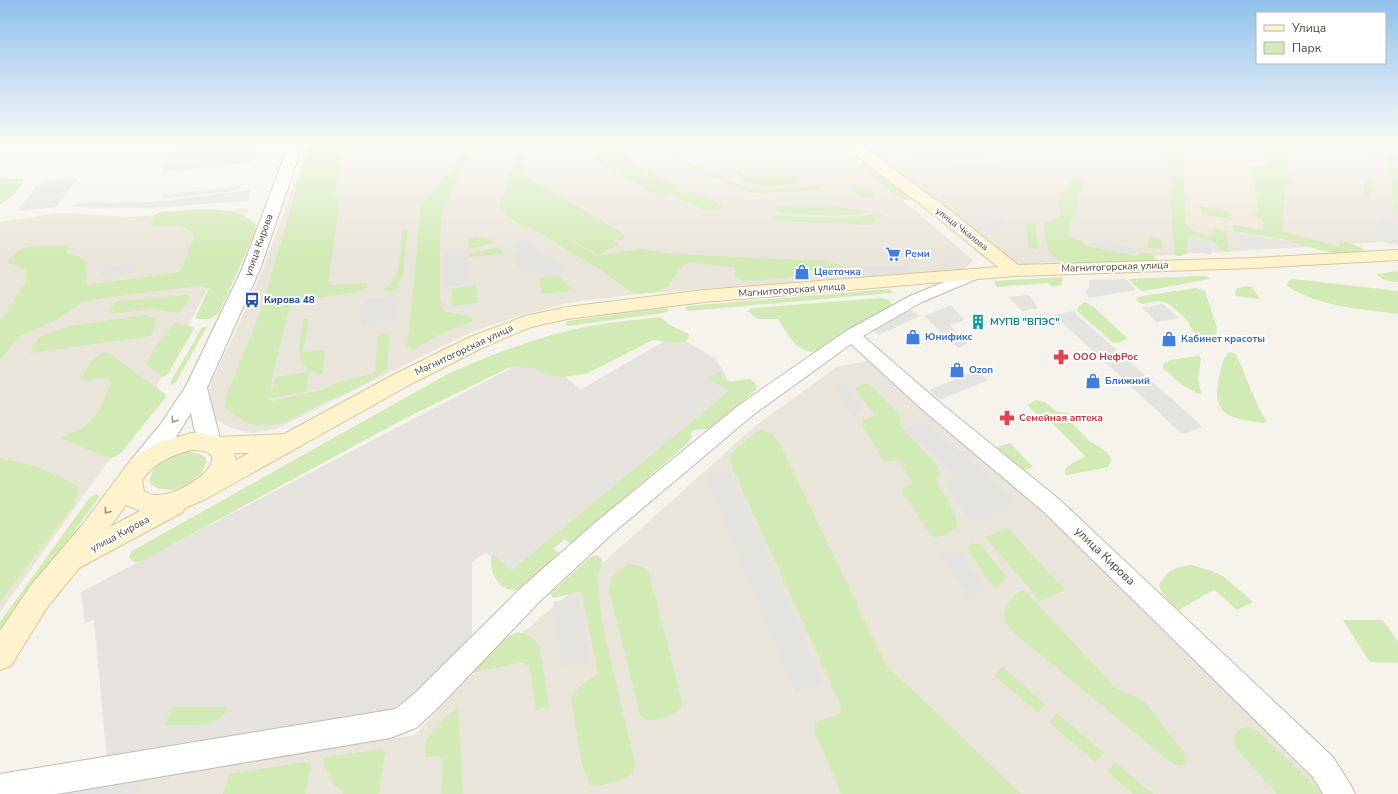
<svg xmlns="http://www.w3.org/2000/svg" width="1398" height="794" font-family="'Nunito Sans',sans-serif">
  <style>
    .residential { fill: #eae5da }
    .industrial { fill: #e6e2dd }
    .education { fill: #efe8d6 }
    .green { fill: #d2eab5 }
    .parking { fill: #e5e3e0 }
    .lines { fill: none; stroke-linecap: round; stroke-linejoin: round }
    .minor-casing { stroke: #c2bbae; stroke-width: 2 }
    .tertiary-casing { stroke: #c2bbae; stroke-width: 2 }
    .secondary-casing { stroke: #d6c79b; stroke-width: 2 }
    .minor { fill: #fff; fill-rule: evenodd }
    .tertiary { fill: #fff; fill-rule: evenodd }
    .secondary { fill: #fff3cd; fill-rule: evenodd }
    .oneway { stroke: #9c9892 }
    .oneway2 { stroke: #9c937c }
    .labels { text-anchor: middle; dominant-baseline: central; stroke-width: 4; stroke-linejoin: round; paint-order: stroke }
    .far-street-label { font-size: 9px; fill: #4b4439; stroke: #fff }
    .street-label { font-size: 10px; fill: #4b4439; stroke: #fff }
    .shop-label { font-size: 10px; font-weight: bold; fill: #366cbe; stroke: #fff; text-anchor: start }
    .transit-label { font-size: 10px; font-weight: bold; fill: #164399; stroke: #fff; text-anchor: start }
    .culture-label { font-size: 10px; font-weight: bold; fill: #0d838f; stroke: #fff; text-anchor: start }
    .health-label { font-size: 10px; font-weight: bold; fill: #be3a42; stroke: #fff; text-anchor: start }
    .near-street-label { font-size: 12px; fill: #4b4439; stroke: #fff }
  </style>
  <rect width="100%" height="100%" fill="#f6f3ec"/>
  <path class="residential" d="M 309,144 L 837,144 L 973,260 L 964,269 L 638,294 L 567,303 L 515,317 L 467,334 L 276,429 L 252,433 L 231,428 L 218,421 L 208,413 L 207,400 L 212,381 L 240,322 L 263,269 Z
    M 857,144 L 1398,144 L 1398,241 L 1012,265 Z
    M 249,209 L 142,414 L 0,612 L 0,222 L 61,213 L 129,217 Z
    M 872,360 L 1048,504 L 1334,794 L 35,794 L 415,735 L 465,681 L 565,597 L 755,426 L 837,367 Z"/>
  <path class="industrial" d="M 675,335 L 716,359 L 730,383 L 741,391 L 518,579 L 485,552 L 472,563 L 472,644 L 409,699 L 384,713 L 107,759 L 94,620 L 85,623 L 81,592 L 517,365 L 555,367 L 580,390 Z"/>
  <path class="education" d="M 1175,144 L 1271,144 L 1283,240 L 1179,223 Z"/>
  <path class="green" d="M 309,144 L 338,144 C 344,162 338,181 334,198 L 340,201 L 328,283 L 331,285 L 366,283 L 367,285 L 365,289 L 358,292 L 296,301 L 290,307 L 273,374 L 269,400 L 273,401 L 325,389 L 341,381 L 371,374 L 375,371 L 378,336 L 381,334 L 389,335 L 387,369 L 374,379 L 280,424 C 252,427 246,426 225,407 L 227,394 L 262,308 Z
    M 480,144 L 498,144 L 491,146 L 489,150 L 471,150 L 442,211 L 440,234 L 440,299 L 442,308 L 444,311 L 471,317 L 473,321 L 441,334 L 414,349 L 407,347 L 415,274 L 420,207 L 468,149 Z
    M 513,144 L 530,144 L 524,160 L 526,176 L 625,235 L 623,240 L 613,240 L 619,244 L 598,255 L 560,234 L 596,256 L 641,249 L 673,254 L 822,261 C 831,262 844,264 848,273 L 846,275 L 820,277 L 817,276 L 808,268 L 796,268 L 793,270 L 793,276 L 790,278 L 741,281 L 735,278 L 735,268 L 733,267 L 694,263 L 685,264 L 673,278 L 668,286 L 658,291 L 642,294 L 631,292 L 596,267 L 533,229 L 523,226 L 506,216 L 499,204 L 518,154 L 516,151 L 517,146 Z
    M 600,144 L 628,144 L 624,151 L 626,158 L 630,162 L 659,178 L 678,185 L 680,188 L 661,197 L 596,162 L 595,157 Z
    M 1170,144 L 1176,144 L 1183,148 L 1185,223 L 1193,231 L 1206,237 L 1213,235 L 1213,229 L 1214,228 L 1225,231 L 1230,252 C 1221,252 1220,247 1214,242 C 1208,238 1198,238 1191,236 L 1188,237 L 1186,254 L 1180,256 L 1175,255 L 1166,145 Z
    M 1191,144 L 1224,144 L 1222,155 L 1191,146 Z
    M 1251,144 C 1261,144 1287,140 1288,153 C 1289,158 1287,164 1286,169 L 1293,179 L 1293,182 L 1285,189 L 1282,231 L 1336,246 L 1340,245 L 1340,242 L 1346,242 L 1362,248 L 1364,252 L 1341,255 L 1297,244 L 1289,240 L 1233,231 L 1232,227 L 1234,225 L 1261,230 L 1264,229 L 1262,219 L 1249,214 L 1257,210 L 1258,205 L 1252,171 L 1249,169 L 1250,167 L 1267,164 L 1265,154 Z
    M 1386,149 L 1390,149 L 1393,151 L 1398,172 L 1398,212 L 1393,210 L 1392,178 L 1387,172 Z
    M 670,158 L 677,158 L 749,189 L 819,187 L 820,191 L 751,193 L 741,189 L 742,188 L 738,187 L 706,174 L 707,173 L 705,171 L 703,172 Z
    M 863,163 L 869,165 L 912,199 L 908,200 L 900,199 L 857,166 Z
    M 739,170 L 745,178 L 786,173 L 814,172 L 815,175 L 797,176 L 800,184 L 764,185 L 746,183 L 742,181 L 736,171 Z
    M 1074,177 L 1082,180 L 1084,182 L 1067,235 L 1073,239 L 1081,240 L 1086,246 L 1138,256 L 1140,252 L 1153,254 L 1156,259 L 1149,262 L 1087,264 L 1066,262 L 1059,260 L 1054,258 L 1048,250 L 1043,222 L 1051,221 L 1059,217 L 1060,205 L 1056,200 L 1059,195 L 1067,190 L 1070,178 Z
    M 1366,177 L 1373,179 L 1370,199 L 1363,197 Z
    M 0,178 L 23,179 C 20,190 10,200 0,204 Z
    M 852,185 L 871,189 L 876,194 C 866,204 856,195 852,185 Z
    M 680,191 C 693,194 713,196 722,207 L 720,210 L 704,210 L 672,195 Z
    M 825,206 L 863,210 L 866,211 C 845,219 802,214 779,213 L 775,210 L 777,207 Z
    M 1200,206 L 1229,211 L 1231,219 L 1201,214 Z
    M 203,209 C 223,210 240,210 255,224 L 256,230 L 219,313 L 210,319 L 197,319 L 196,316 L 209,288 L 198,286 L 89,300 L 79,304 L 73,309 L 54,321 L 20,336 L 0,360 L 0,322 L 26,282 L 26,269 L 13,265 L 8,262 C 16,242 48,246 65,245 L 69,246 L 66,253 L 78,256 L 86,261 L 87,285 L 175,273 L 180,271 L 194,238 L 193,233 C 180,221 166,228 151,225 C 152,218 153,215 160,212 Z
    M 879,213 L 883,216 L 876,219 L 874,223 L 869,225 L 775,221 L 773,219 L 775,216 L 839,218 L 859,217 Z
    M 1035,223 L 1038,249 L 1037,249 L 1028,247 L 1026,224 Z
    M 403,230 L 408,230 L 403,275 L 395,290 L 388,292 L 385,289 C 387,286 390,285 392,282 C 402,266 401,248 401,231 Z
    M 1149,236 L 1162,240 L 1162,249 L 1149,248 L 1147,247 Z
    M 476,237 L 489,239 L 494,243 L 469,249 L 468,240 Z
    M 497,247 L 505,253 L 469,257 L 469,254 Z
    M 1398,271 L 1398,282 C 1390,281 1381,281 1377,274 Z
    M 559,276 L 572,290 L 542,294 L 539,278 Z
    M 1199,276 L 1207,276 L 1210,279 L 1144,291 L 1140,290 L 1128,279 Z
    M 1063,277 L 1061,285 L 1053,287 L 1047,283 L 997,287 L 994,281 Z
    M 1293,279 L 1398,291 L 1398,314 C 1361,309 1319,307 1287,286 L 1289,280 Z
    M 476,285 L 478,303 L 452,306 L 452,289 Z
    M 1244,286 L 1252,287 L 1260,299 L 1235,296 L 1236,289 Z
    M 1196,288 L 1205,291 L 1217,328 L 1216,333 L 1211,340 C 1201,340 1191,331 1188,322 C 1187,319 1170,305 1167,303 C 1159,299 1150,303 1142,304 L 1136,300 L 1137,298 L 1142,296 Z
    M 889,289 L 893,292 L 890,293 L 688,311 L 684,309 L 688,306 Z
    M 187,295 L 190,296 L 190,298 L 181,312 L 178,313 L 152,309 L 112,314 L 108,313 L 116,301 Z
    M 881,298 L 888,299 L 892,305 L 817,351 C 798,356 787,333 778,319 L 757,319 L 748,311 L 751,308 Z
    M 1085,302 L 1095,308 L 1128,339 L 1116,343 L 1112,342 L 1077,311 L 1078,307 Z
    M 663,308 L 668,309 L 669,311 L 663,313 L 568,326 L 565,325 L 568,321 Z
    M 145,315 L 157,319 L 151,336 L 30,353 L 39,337 L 69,326 Z
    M 660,317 L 670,325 L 689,334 L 688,340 C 674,346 668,341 653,340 L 586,374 L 564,377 L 549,375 L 534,368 L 513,367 L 508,368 L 404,419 L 140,562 L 134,562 L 129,557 L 132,551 L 446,375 C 493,353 540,336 590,326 C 613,322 637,320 660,317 Z
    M 304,319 L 309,319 L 303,352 L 325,350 L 322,374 C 318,375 312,372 308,369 C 292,357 301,336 304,319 Z
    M 174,323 L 193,327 L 194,329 L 167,375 L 162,377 L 146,364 L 156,346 Z
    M 206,326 L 207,327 L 176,382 L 171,385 L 170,382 L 190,349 L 201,329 Z
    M 1229,352 L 1234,353 L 1237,356 L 1257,404 L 1266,421 L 1263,423 C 1229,419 1209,414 1220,374 C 1222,366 1223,357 1229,352 Z
    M 104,353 L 110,354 L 165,394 L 166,397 L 121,453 L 114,457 L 109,458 L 61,438 L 86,426 L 97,414 L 111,384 L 109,380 L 103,378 L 81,381 C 87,368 90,357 104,353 Z
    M 1199,356 L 1201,359 L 1198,379 L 1201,393 L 1199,394 L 1182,385 L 1163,368 L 1163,364 L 1170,360 Z
    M 309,372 L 306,392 L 270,398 L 275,377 Z
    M 716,372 L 720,373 L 726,382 L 750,379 L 757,385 L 756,390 L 709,429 L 692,430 L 690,432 L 692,437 L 689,442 L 571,544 L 564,539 L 553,548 L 560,554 L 517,590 C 499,593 487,569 492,554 L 512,570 L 729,391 L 728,389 L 709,379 Z
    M 868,383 L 899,414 L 901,427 L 933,461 L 941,473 L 937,480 C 939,492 967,522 953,531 C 951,533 947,533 944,535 C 939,537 935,539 930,534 L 901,489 L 913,483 L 898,460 L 885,462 L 883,460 L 862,425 L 862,421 L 873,416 L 874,414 L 855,389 L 856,387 Z
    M 1035,400 L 1045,402 L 1056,411 L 1071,414 L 1074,418 L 1072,423 L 1088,440 L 1107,452 L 1112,460 L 1108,467 L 1067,475 L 1065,474 C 1064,464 1077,462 1084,457 L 1084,455 L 1053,424 L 1043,421 L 1030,408 L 1028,405 Z
    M 762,430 L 771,433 L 779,442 L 885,663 L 891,671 L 914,691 L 1021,794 L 841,794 L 814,729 L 814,725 L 818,721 L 840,714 L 841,706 L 731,465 L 730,458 L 731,453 L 757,431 Z
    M 1010,443 L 1033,467 L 1020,472 L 997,447 Z
    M 183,452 C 192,452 198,452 206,458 C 207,483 167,500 150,483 C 150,465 167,457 183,452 Z
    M 0,458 L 36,466 L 78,486 L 77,494 L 74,505 L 0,602 Z
    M 97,494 L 99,497 L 0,635 L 0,622 L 90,497 Z
    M 1008,528 L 1065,590 L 1040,601 L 985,537 Z
    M 970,543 L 980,544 L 1006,576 L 1005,579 L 998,587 L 992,586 L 968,550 L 968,546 Z
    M 595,555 L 600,557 L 602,560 L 598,580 L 601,619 L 635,763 C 635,766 634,769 633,772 C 626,780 598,788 589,785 L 581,761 L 571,698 L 578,688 L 598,674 L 582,595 L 579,592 L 553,598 L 550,594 L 589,558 Z
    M 627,565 C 636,564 643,565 649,573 L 682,701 C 682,703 682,706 681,707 C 678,714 655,721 648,720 C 645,719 643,718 640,715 L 609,591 L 611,578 L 620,570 Z
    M 1192,565 L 1211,571 L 1223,576 L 1253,602 L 1237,610 L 1217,592 L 1213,590 L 1179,610 C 1170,603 1163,596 1159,585 C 1167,570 1176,567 1192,565 Z
    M 1020,591 L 1024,591 L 1028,594 L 1117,689 L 1136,697 L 1145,702 L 1183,751 L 1187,759 L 1185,764 L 1179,766 L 1169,761 L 1013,632 L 1006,623 L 1003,615 C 1007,606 1011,596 1020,591 Z
    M 1343,620 L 1383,620 L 1398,642 L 1398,663 L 1370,662 Z
    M 518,632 C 529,635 535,638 540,647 L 549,707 L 536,710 L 530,669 L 525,663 L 519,663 L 472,673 L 473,668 L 509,636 Z
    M 1003,667 L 1045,704 L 1037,712 L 994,675 Z
    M 173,707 L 229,707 C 216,731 186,724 164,725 Z
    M 458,708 L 463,794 L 441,794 L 443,758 L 440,756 L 425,757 L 426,741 L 442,720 Z
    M 1057,713 L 1104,753 L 1095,762 L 1049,722 Z
    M 1248,727 L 1255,729 L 1301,772 L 1322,794 L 1277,794 L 1236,748 L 1234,739 L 1235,733 L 1242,728 Z
    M 382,749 L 385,752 L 379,794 L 343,794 L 342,790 L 333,784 L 322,759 L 326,757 Z
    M 305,762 L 310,762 L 311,766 L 305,794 L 223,794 L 229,774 Z
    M 1115,762 L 1153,794 L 1133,794 L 1108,772 Z"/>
  <path class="parking" d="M 241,144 L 259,144 L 254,162 L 161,172 L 171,151 Z
    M 915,148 L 1040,168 L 1039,178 L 1018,174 L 1018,178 L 910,161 Z
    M 1373,149 L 1384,151 L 1383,166 L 1372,164 Z
    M 697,158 L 726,171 L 718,175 L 689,161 Z
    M 78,178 L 56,207 L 17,211 L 38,184 L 42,184 L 44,181 Z
    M 240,186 L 239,190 L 162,199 L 164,195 Z
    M 250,190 L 248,201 L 146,208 L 73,207 L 77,203 L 157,202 Z
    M 946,207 L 1006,220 L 1005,228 L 1001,228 L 999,236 L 974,230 Z
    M 1378,215 L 1398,220 L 1398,245 L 1376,241 Z
    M 1238,233 L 1289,242 L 1259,250 L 1241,247 Z
    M 1192,238 L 1211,242 L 1211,255 L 1191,251 Z
    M 523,240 L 561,265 L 564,273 L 537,277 L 535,267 L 517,269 L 513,241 Z
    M 1096,240 L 1137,249 L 1136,254 L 1089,245 Z
    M 466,250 L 468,284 L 444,287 L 444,253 Z
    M 943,256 L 959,258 L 961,266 L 956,274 L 940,273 L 945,264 Z
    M 136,263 L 131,273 L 99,277 L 105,267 Z
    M 860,265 L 909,267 L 912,273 L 864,277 Z
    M 1126,279 L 1136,290 L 1089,298 L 1085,293 L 1089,288 L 1089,280 Z
    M 397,295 L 396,320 L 361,326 L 363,300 Z
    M 1029,295 L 1038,308 L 1022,311 L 1009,297 Z
    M 1163,304 L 1179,318 L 1157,322 L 1142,308 Z
    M 951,305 L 964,320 L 950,325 L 968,343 L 958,348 L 924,316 Z
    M 911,310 L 920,316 L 879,335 L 870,329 Z
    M 1073,311 L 1203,427 L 1187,433 L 1181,433 L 1054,315 Z
    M 976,371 L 988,380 L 940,400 L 929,390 Z
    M 832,383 L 847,384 L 862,409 L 853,418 Z
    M 923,420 L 1018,501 L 972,524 L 945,486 L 953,475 L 905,429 Z
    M 729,468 L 824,684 L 796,693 L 706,474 Z
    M 959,549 L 987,591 L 968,597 L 941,554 Z
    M 578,596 L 590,661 L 564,667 L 553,602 Z
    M 142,778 L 136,794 L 46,794 Z"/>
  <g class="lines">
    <g class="minor-casing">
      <path id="minor" d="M 973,270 L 979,272 L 981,275 L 979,278 L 922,302 L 863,336 L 938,401 L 1060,500 L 1333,757 L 1350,784 L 1355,794 L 1323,794 L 1313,777 L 1044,512 L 924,411 L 851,344 L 753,415 L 613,533 L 540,601 L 436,710 L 416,728 L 390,738 L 57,794 L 0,794 L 0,774 L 390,710 L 397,708 L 416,692 L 522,587 L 597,521 L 739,405 L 846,331 L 910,296 Z"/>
    </g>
    <g class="tertiary-casing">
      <path id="tertiary" d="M 289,144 L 303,144 L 260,269 L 207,388 L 221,442 L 217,448 L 209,450 L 201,448 L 197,442 L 191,413 L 176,437 L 149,472 L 140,475 L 131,472 L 128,466 L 131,460 L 160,425 L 186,386 L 242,269 Z"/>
    </g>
    <g class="secondary-casing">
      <path id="secondary" d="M 845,144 L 860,144 L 951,211 L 1018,265 L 1254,258 L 1398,250 L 1398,260 L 1254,268 L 1014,276 L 704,302 L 567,319 L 531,327 L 484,347 L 411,384 L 206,499 L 185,508 L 183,512 L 79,568 L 46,609 L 11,666 L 0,670 L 0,631 L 32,584 L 83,524 L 130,461 L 139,454 L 160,442 L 192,433 L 203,433 L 219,437 L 284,434 L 395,374 L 470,337 L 525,316 L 567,307 L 704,290 L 998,267 L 939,219 L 858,157 ZM 192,450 C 249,449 170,511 144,491 L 142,481 C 152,464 173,454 192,450 ZM 234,453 L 249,453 L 236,460 ZM 126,505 L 140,511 L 110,527 Z"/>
    </g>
    <use href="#minor" class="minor"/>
    <use href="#tertiary" class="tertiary"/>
    <use href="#secondary" class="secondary"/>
  </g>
  <defs><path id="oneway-chevron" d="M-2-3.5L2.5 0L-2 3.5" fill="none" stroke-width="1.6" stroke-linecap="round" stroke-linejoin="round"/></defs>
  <use class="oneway" href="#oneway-chevron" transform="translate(174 420) rotate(124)"/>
  <use class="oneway2" href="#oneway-chevron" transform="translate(107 511) rotate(127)"/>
  <linearGradient id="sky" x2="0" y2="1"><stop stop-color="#8fc1ec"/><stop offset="0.56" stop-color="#fbfaf6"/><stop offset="1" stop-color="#fbfaf6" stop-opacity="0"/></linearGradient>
  <rect width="1398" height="255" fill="url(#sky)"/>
  <defs>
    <g id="supermarket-bare" transform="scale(1.2)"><path d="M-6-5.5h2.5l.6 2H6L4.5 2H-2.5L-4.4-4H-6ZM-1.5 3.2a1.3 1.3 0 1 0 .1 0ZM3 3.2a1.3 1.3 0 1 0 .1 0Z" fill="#3f7fe0" stroke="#fff" stroke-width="2.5" paint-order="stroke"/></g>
    <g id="shop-bare" transform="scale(1.2)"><path d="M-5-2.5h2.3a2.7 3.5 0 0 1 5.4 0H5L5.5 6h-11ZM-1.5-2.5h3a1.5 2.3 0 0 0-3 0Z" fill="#3f7fe0" stroke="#fff" stroke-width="2.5" paint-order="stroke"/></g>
    <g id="bus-bare" transform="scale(1.2)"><path d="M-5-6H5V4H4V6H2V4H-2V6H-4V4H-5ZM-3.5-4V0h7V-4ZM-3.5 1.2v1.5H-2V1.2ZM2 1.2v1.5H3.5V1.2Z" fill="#1a4fb4" stroke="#fff" stroke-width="2.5" paint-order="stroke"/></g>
    <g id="building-bare" transform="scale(1.2)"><path d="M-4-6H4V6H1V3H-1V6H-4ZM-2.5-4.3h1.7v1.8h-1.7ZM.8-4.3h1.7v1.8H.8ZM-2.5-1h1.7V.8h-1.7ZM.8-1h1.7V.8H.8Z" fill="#0f9aa8" stroke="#fff" stroke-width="2.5" paint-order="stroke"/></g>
    <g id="pharmacy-bare" transform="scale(1.2)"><path d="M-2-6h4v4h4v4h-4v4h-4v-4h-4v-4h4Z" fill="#e0444e" stroke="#fff" stroke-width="2.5" paint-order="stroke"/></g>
  </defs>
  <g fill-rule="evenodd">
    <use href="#supermarket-bare" x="893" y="254"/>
    <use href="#shop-bare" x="802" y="272"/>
    <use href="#bus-bare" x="252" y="300"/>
    <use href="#building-bare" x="978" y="322"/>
    <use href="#shop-bare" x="913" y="337"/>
    <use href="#shop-bare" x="1169" y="339"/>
    <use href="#pharmacy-bare" x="1061" y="357"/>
    <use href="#shop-bare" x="957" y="370"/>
    <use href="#shop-bare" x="1093" y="381"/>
    <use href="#pharmacy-bare" x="1007" y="418"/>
  </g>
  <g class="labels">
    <g class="far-street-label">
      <text transform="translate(962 229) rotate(38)">улица Чкалова</text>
    </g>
    <g class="street-label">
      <text transform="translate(259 245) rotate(-70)">улица Кирова</text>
      <text transform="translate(1115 267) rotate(-2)">Магнитогорская улица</text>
      <text transform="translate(792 290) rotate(-4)">Магнитогорская улица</text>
      <text transform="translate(464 350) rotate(-25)">Магнитогорская улица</text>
      <text transform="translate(120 534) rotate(-28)">улица Кирова</text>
    </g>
    <g class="shop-label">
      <text x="905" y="254">Реми</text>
      <text x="814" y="272">Цветочка</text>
      <text x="925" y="337">Юнификс</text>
      <text x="1181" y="339">Кабинет красоты</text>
      <text x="969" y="370">Ozon</text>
      <text x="1105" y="381">Ближний</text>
    </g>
    <g class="transit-label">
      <text x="264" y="300">Кирова 48</text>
    </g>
    <g class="culture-label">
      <text x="990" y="322">МУПВ "ВПЭС"</text>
    </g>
    <g class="health-label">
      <text x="1073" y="357">ООО НефРос</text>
      <text x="1019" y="418">Семейная аптека</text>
    </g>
    <g class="near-street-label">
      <text transform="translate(1105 556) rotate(44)">улица Кирова</text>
    </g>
  </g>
  <rect x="1256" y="12" width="130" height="52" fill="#ffffff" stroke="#b7b4b0"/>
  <rect x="1264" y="25" width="20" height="6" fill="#fff3cd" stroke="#b7b4b0"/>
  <text x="1292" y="32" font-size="12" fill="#4b4439">Улица</text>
  <rect x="1264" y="42" width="20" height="12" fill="#d2eab5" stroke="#b7b4b0"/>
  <text x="1292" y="52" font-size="12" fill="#4b4439">Парк</text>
</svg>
